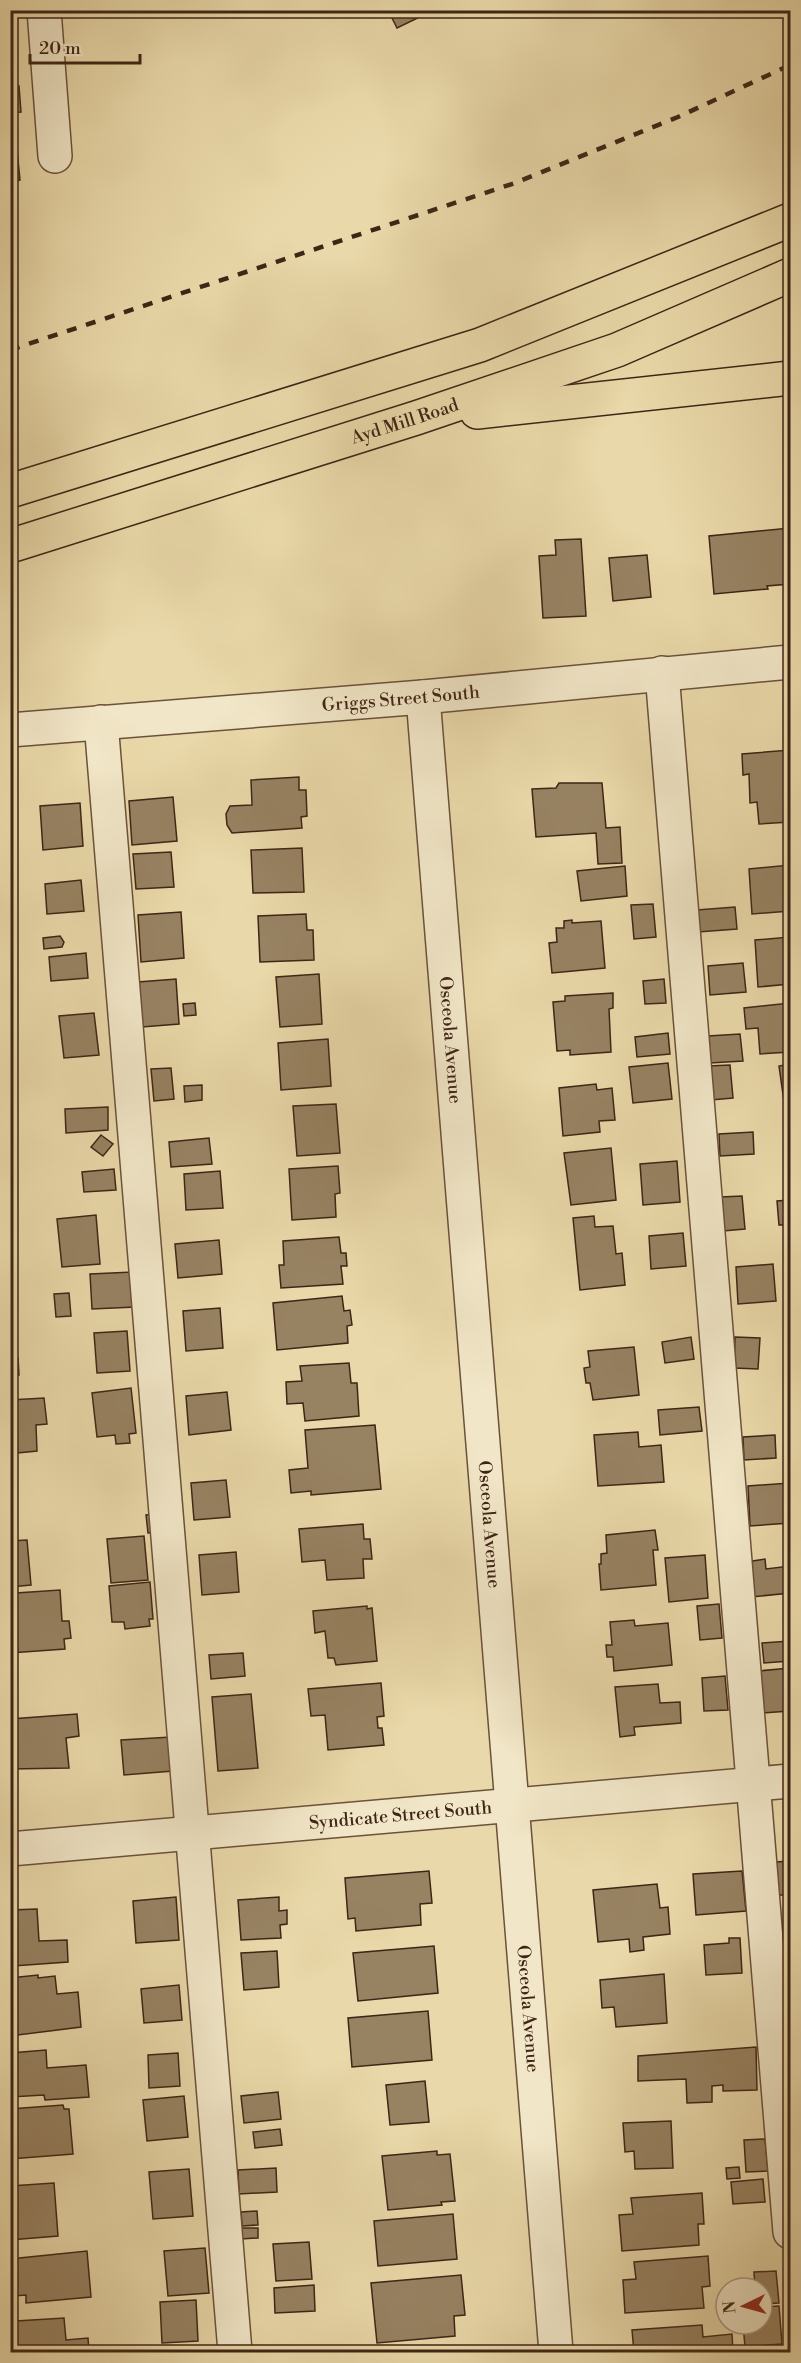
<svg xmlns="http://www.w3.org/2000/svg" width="801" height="2363" font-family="'Libre Bodoni',serif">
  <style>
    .building { fill: #978262; stroke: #3f2516; stroke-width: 1.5 }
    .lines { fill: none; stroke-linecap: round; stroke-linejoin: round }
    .minor-casing { stroke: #6a523b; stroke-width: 36 }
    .major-casing { stroke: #3f2516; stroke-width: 36 }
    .minor { stroke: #f1e6c7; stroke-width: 33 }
    .major { stroke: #e9d8a9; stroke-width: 33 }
    .rail { stroke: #3f2516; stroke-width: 4.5; stroke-dasharray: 10 10; stroke-linecap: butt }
    .labels { text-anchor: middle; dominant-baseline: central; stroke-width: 6; stroke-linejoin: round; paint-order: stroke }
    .street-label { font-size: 18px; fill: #3f2516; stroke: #f1e6c7 }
  </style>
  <rect width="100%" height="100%" fill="#e9d8a9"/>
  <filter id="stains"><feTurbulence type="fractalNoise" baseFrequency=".00333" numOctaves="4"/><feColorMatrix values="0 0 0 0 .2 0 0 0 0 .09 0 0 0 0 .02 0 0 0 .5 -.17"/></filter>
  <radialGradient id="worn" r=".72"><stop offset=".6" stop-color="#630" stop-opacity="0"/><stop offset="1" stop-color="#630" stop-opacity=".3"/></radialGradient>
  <path class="building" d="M 388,10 L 434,10 L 397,28 Z
    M 10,20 L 13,44 L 10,44 Z
    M 19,86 L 21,112 L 10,113 L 10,87 Z
    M 10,140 L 16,140 L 20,180 L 10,181 Z
    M 790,528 L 790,584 L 767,586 L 768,589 L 714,594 L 709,536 Z
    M 581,539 L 586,616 L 543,618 L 539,556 L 556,555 L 555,540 Z
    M 647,555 L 651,597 L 613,601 L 609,558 Z
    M 790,750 L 790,822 L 759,824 L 757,802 L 750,803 L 749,774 L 743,775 L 742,754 Z
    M 299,777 L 299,790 L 306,790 L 307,816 L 301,817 L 302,828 L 232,833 L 227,825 L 226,814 L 230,806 L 252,805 L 251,780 Z
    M 559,783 L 602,783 L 606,828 L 620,827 L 622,863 L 598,864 L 596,833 L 536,837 L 532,789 L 556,788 Z
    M 173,797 L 177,841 L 132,845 L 129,801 Z
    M 80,803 L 83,846 L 43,850 L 40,806 Z
    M 302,848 L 304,892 L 253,893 L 251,850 Z
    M 171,852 L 174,887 L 136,889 L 133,854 Z
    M 790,865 L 790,911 L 752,914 L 749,869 Z
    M 625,866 L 627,896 L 581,901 L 577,871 Z
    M 81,880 L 84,911 L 47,914 L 45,884 Z
    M 653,904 L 656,937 L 634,939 L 631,905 Z
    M 735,907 L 737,929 L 698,932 L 697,910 Z
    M 181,912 L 184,958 L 141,962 L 138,915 Z
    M 306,914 L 307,930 L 313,930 L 314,960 L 260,962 L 258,916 Z
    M 572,920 L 572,923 L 601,921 L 605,968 L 552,973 L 549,943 L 557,942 L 556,928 L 564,928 L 564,921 Z
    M 60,936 L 64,942 L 62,947 L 44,949 L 43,938 Z
    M 790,937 L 790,984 L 758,987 L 755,940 Z
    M 86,953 L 88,978 L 51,981 L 49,957 Z
    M 743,963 L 746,992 L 710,995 L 708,966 Z
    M 319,974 L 322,1024 L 280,1027 L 276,977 Z
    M 176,979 L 179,1024 L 142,1027 L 138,982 Z
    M 664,979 L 666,1003 L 645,1004 L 643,981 Z
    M 613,993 L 613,1008 L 609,1009 L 611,1052 L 570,1055 L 570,1050 L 557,1051 L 553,1002 L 565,1001 L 565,996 Z
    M 195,1003 L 196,1015 L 184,1016 L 183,1004 Z
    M 790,1003 L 790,1052 L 760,1054 L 758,1028 L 746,1029 L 744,1008 Z
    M 94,1013 L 99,1055 L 64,1058 L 59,1016 Z
    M 668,1033 L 670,1054 L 637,1057 L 635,1037 Z
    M 740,1034 L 743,1061 L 710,1063 L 708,1036 Z
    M 328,1039 L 331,1086 L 281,1090 L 278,1043 Z
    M 668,1063 L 672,1099 L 633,1103 L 629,1067 Z
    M 790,1064 L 790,1108 L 785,1109 L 779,1066 Z
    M 730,1065 L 733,1098 L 711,1100 L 708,1066 Z
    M 171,1068 L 174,1099 L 154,1101 L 151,1069 Z
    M 596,1084 L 597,1090 L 612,1088 L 615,1120 L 599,1121 L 600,1132 L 563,1136 L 559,1088 Z
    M 202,1085 L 202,1100 L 185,1102 L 184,1086 Z
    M 336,1104 L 340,1153 L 297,1156 L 293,1106 Z
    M 108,1107 L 108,1130 L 66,1133 L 65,1109 Z
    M 753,1132 L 754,1154 L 720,1156 L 719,1134 Z
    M 790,1132 L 790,1181 L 786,1133 Z
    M 101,1135 L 113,1144 L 103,1156 L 91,1147 Z
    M 209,1138 L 212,1164 L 171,1167 L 169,1142 Z
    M 611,1148 L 616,1200 L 571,1205 L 564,1153 Z
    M 677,1161 L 680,1202 L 643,1205 L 640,1164 Z
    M 338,1166 L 340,1193 L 335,1194 L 336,1217 L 292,1220 L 289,1169 Z
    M 114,1169 L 116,1190 L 84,1192 L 82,1172 Z
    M 220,1171 L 223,1208 L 186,1210 L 184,1174 Z
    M 742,1196 L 745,1229 L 723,1231 L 721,1197 Z
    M 790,1200 L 790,1225 L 779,1225 L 777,1201 Z
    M 96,1215 L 100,1264 L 62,1267 L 57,1219 Z
    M 594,1216 L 595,1227 L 613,1226 L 616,1254 L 622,1253 L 625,1285 L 580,1290 L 573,1218 Z
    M 683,1233 L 686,1266 L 651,1269 L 649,1236 Z
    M 339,1237 L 341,1253 L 346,1253 L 347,1266 L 341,1266 L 343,1284 L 281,1288 L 279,1265 L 284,1265 L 283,1241 Z
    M 219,1240 L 222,1274 L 178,1278 L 175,1244 Z
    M 773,1264 L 776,1301 L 738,1304 L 736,1267 Z
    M 133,1272 L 135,1307 L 92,1309 L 90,1274 Z
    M 69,1293 L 71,1316 L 56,1317 L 54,1294 Z
    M 342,1296 L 344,1311 L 350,1310 L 352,1325 L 347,1326 L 348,1343 L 277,1350 L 273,1303 Z
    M 220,1308 L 223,1348 L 186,1351 L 183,1311 Z
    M 127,1331 L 130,1371 L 97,1373 L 94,1333 Z
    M 691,1337 L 694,1359 L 665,1363 L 662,1342 Z
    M 735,1337 L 760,1338 L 758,1369 L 734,1368 Z
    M 634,1347 L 639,1395 L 593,1400 L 590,1383 L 586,1383 L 584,1368 L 590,1367 L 588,1351 Z
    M 10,1358 L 18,1358 L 19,1375 L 10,1375 Z
    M 349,1363 L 351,1383 L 357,1383 L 359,1416 L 305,1421 L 303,1403 L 287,1404 L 286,1382 L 302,1381 L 300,1366 Z
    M 131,1388 L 136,1433 L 129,1434 L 130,1443 L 116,1444 L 115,1435 L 97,1437 L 92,1393 Z
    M 227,1392 L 231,1430 L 189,1435 L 186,1396 Z
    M 44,1398 L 47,1424 L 36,1425 L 37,1451 L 17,1453 L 17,1487 L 10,1487 L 10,1400 Z
    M 699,1407 L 702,1431 L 660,1435 L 658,1410 Z
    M 375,1425 L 381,1489 L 311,1495 L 311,1491 L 291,1493 L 289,1470 L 308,1468 L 305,1430 Z
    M 638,1432 L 639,1447 L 661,1445 L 664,1482 L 598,1486 L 594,1435 Z
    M 775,1435 L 776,1458 L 744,1460 L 743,1437 Z
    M 226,1480 L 230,1517 L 194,1520 L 191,1483 Z
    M 790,1483 L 790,1523 L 750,1526 L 748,1486 Z
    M 159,1514 L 161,1532 L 148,1533 L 146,1515 Z
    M 363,1524 L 364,1539 L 370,1539 L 372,1559 L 363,1559 L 364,1578 L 327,1580 L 325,1560 L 302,1562 L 299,1529 Z
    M 655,1530 L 658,1550 L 653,1550 L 656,1585 L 601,1590 L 599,1564 L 601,1564 L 601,1554 L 607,1553 L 606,1535 Z
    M 144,1536 L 148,1580 L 111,1583 L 107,1539 Z
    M 27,1540 L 31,1585 L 10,1587 L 10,1541 Z
    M 236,1552 L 239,1592 L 202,1595 L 199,1555 Z
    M 705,1555 L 708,1598 L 669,1602 L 665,1558 Z
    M 765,1559 L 766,1569 L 790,1566 L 790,1593 L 751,1597 L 746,1562 Z
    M 150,1582 L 153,1619 L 149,1619 L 150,1626 L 125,1629 L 124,1622 L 112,1622 L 109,1586 Z
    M 60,1590 L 62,1621 L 69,1621 L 71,1638 L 64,1639 L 65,1649 L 10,1653 L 10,1607 L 17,1607 L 16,1593 Z
    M 719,1604 L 722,1638 L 700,1640 L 697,1606 Z
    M 367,1606 L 367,1609 L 372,1608 L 377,1661 L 336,1665 L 334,1658 L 328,1658 L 325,1631 L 315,1633 L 313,1611 Z
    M 634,1620 L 635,1626 L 668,1623 L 672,1665 L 614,1671 L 613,1657 L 607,1657 L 606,1645 L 612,1645 L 610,1622 Z
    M 790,1641 L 790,1661 L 764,1663 L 762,1643 Z
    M 243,1653 L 245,1676 L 211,1679 L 209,1655 Z
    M 790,1668 L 790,1711 L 762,1713 L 758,1671 Z
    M 725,1676 L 728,1710 L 704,1711 L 702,1678 Z
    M 381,1683 L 384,1716 L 377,1717 L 378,1728 L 382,1728 L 384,1745 L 328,1750 L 325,1715 L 311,1716 L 308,1689 Z
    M 658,1684 L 660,1703 L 680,1702 L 681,1723 L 634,1727 L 635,1735 L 620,1737 L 615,1687 Z
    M 251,1694 L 258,1768 L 218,1771 L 212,1697 Z
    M 77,1714 L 79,1736 L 66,1738 L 69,1768 L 10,1769 L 10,1719 Z
    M 171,1737 L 173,1771 L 124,1775 L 121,1740 Z
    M 790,1861 L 790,1895 L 778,1895 L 776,1862 Z
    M 429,1871 L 432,1903 L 420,1904 L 421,1925 L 356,1931 L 355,1918 L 348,1919 L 345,1878 Z
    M 742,1871 L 746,1911 L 696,1915 L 693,1874 Z
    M 657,1884 L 660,1908 L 668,1907 L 670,1934 L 643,1937 L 644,1950 L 630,1952 L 629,1939 L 598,1942 L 593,1890 Z
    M 176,1897 L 179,1940 L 136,1943 L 133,1901 Z
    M 279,1897 L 279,1911 L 287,1910 L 287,1924 L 280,1925 L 281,1938 L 241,1940 L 238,1900 Z
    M 37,1909 L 39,1941 L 67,1940 L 68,1962 L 13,1966 L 10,1910 Z
    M 787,1935 L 790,1935 L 790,1970 Z
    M 729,1938 L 740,1938 L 742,1973 L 706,1975 L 704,1945 L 729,1943 Z
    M 434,1946 L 438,1993 L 358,2001 L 353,1953 Z
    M 277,1951 L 279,1987 L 244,1990 L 241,1953 Z
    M 664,1974 L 667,2023 L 616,2027 L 614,2007 L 602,2008 L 600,1980 Z
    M 38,1975 L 38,1978 L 55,1976 L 57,1994 L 78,1992 L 81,2027 L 10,2036 L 10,1978 Z
    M 179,1985 L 182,2020 L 144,2023 L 141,1989 Z
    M 786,2001 L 790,2001 L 790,2039 Z
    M 428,2011 L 432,2060 L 352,2067 L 348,2018 Z
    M 756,2047 L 757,2090 L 723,2091 L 723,2085 L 712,2086 L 712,2102 L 687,2103 L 686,2079 L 638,2081 L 638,2056 Z
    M 46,2050 L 47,2068 L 86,2065 L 89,2097 L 45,2100 L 44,2095 L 10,2097 L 10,2053 Z
    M 178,2053 L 180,2086 L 149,2088 L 148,2055 Z
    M 425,2081 L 429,2122 L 390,2125 L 386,2085 Z
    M 278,2092 L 281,2119 L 244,2123 L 241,2096 Z
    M 184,2096 L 188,2137 L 147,2141 L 143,2100 Z
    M 63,2105 L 64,2109 L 69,2109 L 73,2154 L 10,2159 L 10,2109 Z
    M 671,2121 L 673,2168 L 635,2169 L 634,2151 L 625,2152 L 623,2123 Z
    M 280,2129 L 282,2145 L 255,2148 L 253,2132 Z
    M 765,2139 L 768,2171 L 746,2172 L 744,2140 Z
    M 437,2151 L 437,2155 L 450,2154 L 455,2201 L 441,2202 L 442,2205 L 388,2210 L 382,2156 Z
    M 739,2167 L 740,2178 L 727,2179 L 726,2168 Z
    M 276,2168 L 277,2192 L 239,2194 L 238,2170 Z
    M 189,2169 L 193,2216 L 153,2219 L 149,2172 Z
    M 763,2179 L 765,2202 L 733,2204 L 731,2182 Z
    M 54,2183 L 58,2236 L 10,2240 L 10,2186 Z
    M 702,2193 L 704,2224 L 698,2224 L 699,2245 L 622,2251 L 619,2215 L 633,2214 L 631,2198 Z
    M 257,2211 L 258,2225 L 242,2226 L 241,2212 Z
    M 453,2214 L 457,2259 L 378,2266 L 374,2221 Z
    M 240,2228 L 258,2228 L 258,2238 L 241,2239 Z
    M 309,2242 L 312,2279 L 276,2281 L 273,2244 Z
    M 205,2248 L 209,2293 L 168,2296 L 164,2251 Z
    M 87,2251 L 91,2297 L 26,2303 L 26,2295 L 13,2296 L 10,2293 L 10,2259 Z
    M 708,2256 L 710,2286 L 702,2287 L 704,2308 L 625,2313 L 623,2280 L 636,2279 L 634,2262 Z
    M 776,2271 L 779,2303 L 762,2304 L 762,2288 L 755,2288 L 754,2272 Z
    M 461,2275 L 465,2315 L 454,2316 L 455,2336 L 377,2343 L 371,2283 Z
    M 314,2285 L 315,2311 L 275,2313 L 274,2288 Z
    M 196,2300 L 198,2341 L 162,2343 L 160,2302 Z
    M 779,2306 L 782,2344 L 745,2347 L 743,2324 L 762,2324 L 762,2307 Z
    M 64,2318 L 66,2340 L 88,2338 L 89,2352 L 16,2352 L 16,2348 L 10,2349 L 10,2326 L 15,2325 L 16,2321 Z
    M 702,2325 L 703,2337 L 732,2334 L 733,2352 L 634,2352 L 632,2330 Z
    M 187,2347 L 201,2347 L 202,2352 L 188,2352 Z
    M 464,2348 L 465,2352 L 408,2352 Z"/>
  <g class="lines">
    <g class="minor-casing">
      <g id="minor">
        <path d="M 44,10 L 55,156"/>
        <path d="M 662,673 L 790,2232"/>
        <path id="s1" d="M 423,697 L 556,2352"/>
        <path d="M 101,722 L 235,2352"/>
        <path id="s2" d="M 10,730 L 423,697 L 790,662"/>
        <path id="s3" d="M 10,1849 L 790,1781"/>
      </g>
    </g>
    <g class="major-casing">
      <g id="major">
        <path d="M 477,412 L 790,378"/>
        <path d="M 10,491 L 480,345 L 790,220"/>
        <path id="s4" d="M 10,546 L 416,418 L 617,350 L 790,275"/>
      </g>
    </g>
    <use href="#minor" class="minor"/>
    <use href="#major" class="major"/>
    <path class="rail" d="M 10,350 L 515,183 L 678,117 L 790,65"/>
  </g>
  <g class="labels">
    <g class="street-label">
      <text stroke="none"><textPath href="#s4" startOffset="414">Ayd Mill Road</textPath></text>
      <text stroke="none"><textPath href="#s2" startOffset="392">Griggs Street South</textPath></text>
      <text stroke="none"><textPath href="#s1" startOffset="344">Osceola Avenue</textPath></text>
      <text stroke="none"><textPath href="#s1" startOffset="830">Osceola Avenue</textPath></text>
      <text stroke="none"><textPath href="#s3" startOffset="392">Syndicate Street South</textPath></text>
      <text stroke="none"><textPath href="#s1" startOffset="1316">Osceola Avenue</textPath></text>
    </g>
  </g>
  <rect width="801" height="2363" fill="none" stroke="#e9d8a9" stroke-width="36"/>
  <rect x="12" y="12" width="777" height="2339" fill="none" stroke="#3f2516" stroke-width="3"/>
  <rect x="18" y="18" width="765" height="2327" fill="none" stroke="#3f2516" stroke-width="1.5"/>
  <g transform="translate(744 2306) rotate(265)"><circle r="28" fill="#f1e6c7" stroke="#aa9980" stroke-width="1.5"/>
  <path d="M0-4.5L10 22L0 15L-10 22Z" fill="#8f2418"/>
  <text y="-9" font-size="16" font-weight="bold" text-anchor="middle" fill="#3f2516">N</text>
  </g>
  <path d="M30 54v9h110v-9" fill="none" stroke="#3f2516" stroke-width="3"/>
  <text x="39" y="54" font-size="18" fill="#3f2516" stroke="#f1e6c7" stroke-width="4.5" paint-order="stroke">20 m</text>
  <rect width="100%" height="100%" filter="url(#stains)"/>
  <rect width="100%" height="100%" fill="url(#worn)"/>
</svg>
